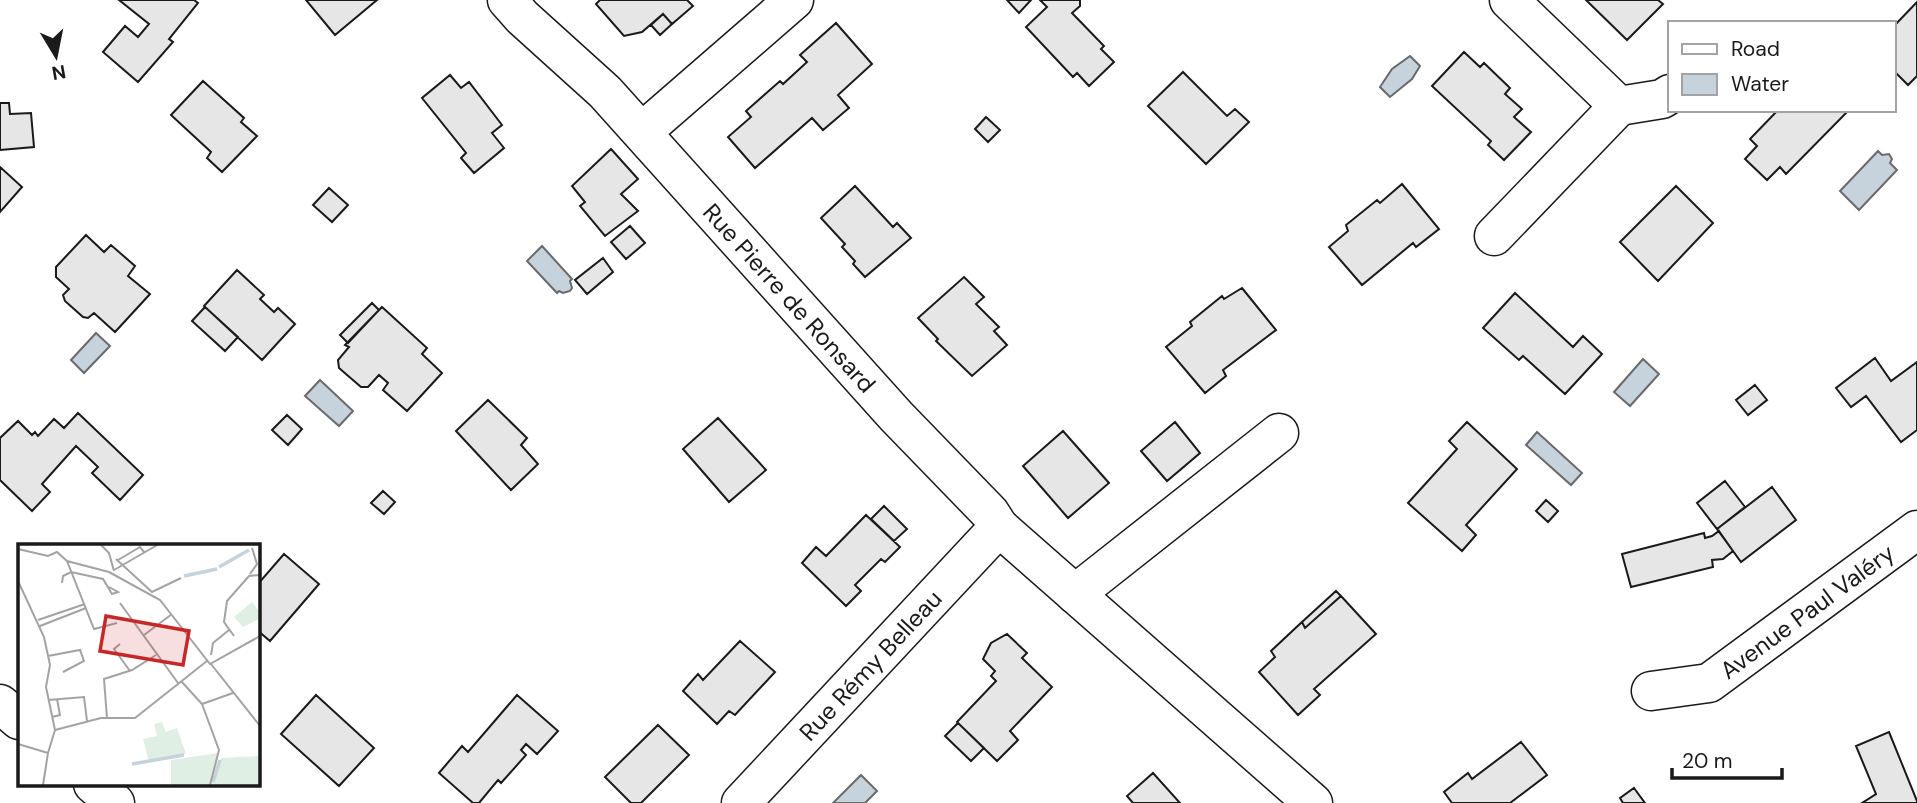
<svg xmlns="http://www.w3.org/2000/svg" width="1917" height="803" font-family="'DM Sans',sans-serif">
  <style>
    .water { fill: #c6d2dc; stroke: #6a6a6a; stroke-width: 2 }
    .building { fill: #e6e6e6; stroke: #1a1a1a; stroke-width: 2 }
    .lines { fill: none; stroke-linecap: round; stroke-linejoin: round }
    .minor-casing { stroke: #1a1a1a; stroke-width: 41 }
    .minor { stroke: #fff; stroke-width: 38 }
    .labels { text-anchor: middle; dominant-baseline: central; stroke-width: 5; stroke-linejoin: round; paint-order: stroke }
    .street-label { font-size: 24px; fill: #1a1a1a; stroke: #fff }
    .inset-river { fill: none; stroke: #c6d2dc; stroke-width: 3.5 }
    .inset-road { fill: none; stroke: #a3a3a3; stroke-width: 2 }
    .view { fill: #c62828; fill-opacity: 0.15; stroke: #c62828; stroke-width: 3.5 }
    .inset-edge { fill: none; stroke: #1a1a1a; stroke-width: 3.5 }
  </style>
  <rect width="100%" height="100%" fill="#fff"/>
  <path class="water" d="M 1410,56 L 1420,66 L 1412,79 L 1390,97 L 1380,87 L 1392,69 Z
    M 1878,151 L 1882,155 L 1889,154 L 1892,159 L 1890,163 L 1897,170 L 1859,210 L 1840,191 Z
    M 542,246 L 572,279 L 570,281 L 572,288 L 570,291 L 563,293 L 559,291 L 557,293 L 527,261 Z
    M 96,333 L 110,346 L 84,373 L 71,360 Z
    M 1643,359 L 1659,374 L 1630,406 L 1614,392 Z
    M 320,380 L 353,411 L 339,426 L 305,396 Z
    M 1537,432 L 1582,473 L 1571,485 L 1526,445 Z
    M 861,775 L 877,791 L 865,803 L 833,803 Z"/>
  <path class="building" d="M 119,0 L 194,0 L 198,3 L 169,39 L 173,42 L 138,82 L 103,52 L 125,26 L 138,37 L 149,24 Z
    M 306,0 L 377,0 L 335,35 Z
    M 600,0 L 687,0 L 693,6 L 672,24 L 663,14 L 642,32 L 624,36 L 596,4 Z
    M 1007,0 L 1031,0 L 1019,13 Z
    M 1040,0 L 1080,0 L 1080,6 L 1072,13 L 1104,46 L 1101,49 L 1114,62 L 1089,86 L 1077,73 L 1073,77 L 1026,27 L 1047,7 Z
    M 1586,0 L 1658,0 L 1663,4 L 1627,40 Z
    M 1917,2 L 1917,76 L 1908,85 L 1894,71 L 1894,26 Z
    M 663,14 L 672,24 L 660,35 L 651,25 Z
    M 836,23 L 872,64 L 838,95 L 849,108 L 823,130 L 812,118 L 755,168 L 728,137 L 751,117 L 746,111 L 780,81 L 783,84 L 807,62 L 800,55 Z
    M 1464,52 L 1480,67 L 1484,63 L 1510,88 L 1505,94 L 1522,109 L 1514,117 L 1531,132 L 1504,160 L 1488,145 L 1491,141 L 1432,86 Z
    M 1183,72 L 1227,116 L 1235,109 L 1249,122 L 1206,164 L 1148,106 Z
    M 450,75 L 461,88 L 469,82 L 502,125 L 492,133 L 504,148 L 474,173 L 461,158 L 466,153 L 422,98 Z
    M 203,81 L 244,118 L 241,122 L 257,136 L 222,172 L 207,158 L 211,152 L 171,115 Z
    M 0,103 L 9,103 L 10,114 L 31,113 L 34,147 L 0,150 Z
    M 1778,110 L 1849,110 L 1786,174 L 1780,167 L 1767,180 L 1745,159 L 1757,146 L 1750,139 Z
    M 986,117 L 1000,130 L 988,142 L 975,129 Z
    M 611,149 L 638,179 L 621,194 L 638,211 L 605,236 L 580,206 L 585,202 L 572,186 Z
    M 0,167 L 22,187 L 0,212 Z
    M 1402,184 L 1439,229 L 1416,247 L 1413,243 L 1362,285 L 1329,247 L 1348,231 L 1346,225 L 1377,200 L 1380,203 Z
    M 855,186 L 893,227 L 897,223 L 911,238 L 865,277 L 853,264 L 855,261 L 842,247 L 845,244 L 821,218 Z
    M 1676,186 L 1713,223 L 1658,281 L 1620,242 Z
    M 329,188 L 348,205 L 332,222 L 313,205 Z
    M 630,226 L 645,243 L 626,259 L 611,242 Z
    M 86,235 L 104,252 L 111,245 L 135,266 L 128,276 L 150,294 L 115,332 L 94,313 L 88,318 L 83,317 L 65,301 L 63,295 L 69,289 L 56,277 L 56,267 Z
    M 603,258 L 613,272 L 587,294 L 575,280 Z
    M 237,270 L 264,295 L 260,299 L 274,312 L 278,308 L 295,324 L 262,360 L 204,306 Z
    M 964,277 L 984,297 L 976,304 L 999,327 L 994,331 L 1007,345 L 972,376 L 936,341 L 938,339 L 918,318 Z
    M 1242,288 L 1276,330 L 1223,370 L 1226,376 L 1205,393 L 1166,347 L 1192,326 L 1190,322 L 1222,296 L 1224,299 Z
    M 1515,293 L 1573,347 L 1583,336 L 1602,354 L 1565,394 L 1523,356 L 1519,360 L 1483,328 Z
    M 372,303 L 379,310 L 348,343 L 340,335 Z
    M 205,307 L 238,337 L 225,351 L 192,321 Z
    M 382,307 L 427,348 L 422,354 L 442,373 L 407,411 L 383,390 L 388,383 L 379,375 L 368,387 L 361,387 L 339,368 L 338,360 L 349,347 L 345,345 Z
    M 1875,358 L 1891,381 L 1917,362 L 1917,430 L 1901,442 L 1866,396 L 1851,407 L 1836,388 Z
    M 1755,385 L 1767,400 L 1748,415 L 1736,400 Z
    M 488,400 L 527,438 L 521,445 L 538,464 L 511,490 L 456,431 Z
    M 78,413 L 143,475 L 120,500 L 92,473 L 98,467 L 76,446 L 42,484 L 50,492 L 32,511 L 0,480 L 0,438 L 18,421 L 32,435 L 35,432 L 38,436 L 54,419 L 64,428 Z
    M 287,415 L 302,429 L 288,445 L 272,430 Z
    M 718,418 L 766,470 L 729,502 L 683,449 Z
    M 1175,422 L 1200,453 L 1167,481 L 1141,451 Z
    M 1467,422 L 1517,469 L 1466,525 L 1476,535 L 1462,551 L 1408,503 L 1457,449 L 1449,441 Z
    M 1063,431 L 1109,483 L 1068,518 L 1023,466 Z
    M 1725,481 L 1745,507 L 1717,529 L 1697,503 Z
    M 1772,487 L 1796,520 L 1741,562 L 1717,529 Z
    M 383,491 L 395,502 L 384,514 L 371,503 Z
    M 1546,500 L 1558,511 L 1548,522 L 1536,511 Z
    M 884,506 L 907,529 L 894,541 L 871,519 Z
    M 866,515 L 900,547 L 885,562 L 881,559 L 855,585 L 861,591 L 846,606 L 802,563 L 816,547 L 826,556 Z
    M 1719,531 L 1733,551 L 1723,559 L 1712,560 L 1713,567 L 1631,587 L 1622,554 L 1704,533 L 1705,538 L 1712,536 Z
    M 284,554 L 319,584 L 270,641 L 257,630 L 257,585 Z
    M 1336,591 L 1341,596 L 1305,628 L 1302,622 Z
    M 1341,596 L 1376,634 L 1314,689 L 1320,695 L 1298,715 L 1259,672 L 1275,657 L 1271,651 L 1302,622 L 1305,628 Z
    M 1007,634 L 1027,653 L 1022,658 L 1052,687 L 1010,731 L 1018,740 L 997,761 L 957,722 L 996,681 L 991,676 L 995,671 L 983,659 L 991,643 Z
    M 740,641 L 775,672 L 735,715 L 729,711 L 717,724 L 683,691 L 698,674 L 703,680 Z
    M 316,695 L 374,748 L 339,786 L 281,734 Z
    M 517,695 L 558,731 L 537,754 L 526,744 L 521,750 L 526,755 L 501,783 L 498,780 L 479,803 L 473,803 L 439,773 L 462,746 L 468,752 Z
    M 958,723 L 984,748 L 971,761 L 945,736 Z
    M 658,725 L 689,755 L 641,803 L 631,803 L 605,777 Z
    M 1889,732 L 1917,801 L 1917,803 L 1862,803 L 1876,794 L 1856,746 Z
    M 1521,742 L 1547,775 L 1510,803 L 1452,803 L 1444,792 L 1468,773 L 1472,779 Z
    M 1153,773 L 1180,803 L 1133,803 L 1127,796 Z
    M 1634,788 L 1645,803 L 1623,803 L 1620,798 Z"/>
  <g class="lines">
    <g class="minor-casing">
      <g id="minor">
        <path id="s1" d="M 507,0 L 522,17 L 605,92 L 896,416 L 990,513 L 999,527 L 1313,803"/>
        <path d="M 1619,106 L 1662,99 L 1670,94"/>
        <path d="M 642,132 L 794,0"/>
        <path d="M 1494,236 L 1619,106 L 1509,0"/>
        <path d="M 1075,594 L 1279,433"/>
        <path id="s2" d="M 1651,691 L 1709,683 L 1917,530"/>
        <path d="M 0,704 L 19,720"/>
        <path d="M 93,784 L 115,803"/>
        <path id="s3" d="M 741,803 L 999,527"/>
      </g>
    </g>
    <use href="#minor" class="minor"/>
  </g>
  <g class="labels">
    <g class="street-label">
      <text stroke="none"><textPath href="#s1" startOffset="411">Rue Pierre de Ronsard</textPath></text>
      <text stroke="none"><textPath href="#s2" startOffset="180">Avenue Paul Valéry</textPath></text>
      <text stroke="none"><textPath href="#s3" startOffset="189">Rue Rémy Belleau</textPath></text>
    </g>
  </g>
  <g transform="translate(18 544)">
    <rect width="242" height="242" fill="#fff"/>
    <path d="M 234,58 L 241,67 L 241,75 L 225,83 L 216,73 ZM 144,178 L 148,188 L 159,184 L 168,210 L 131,218 L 125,195 L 139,192 L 136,180 ZM 200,209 L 192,241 L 153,241 L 153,216 ZM 241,212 L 241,241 L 193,241 L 203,214 Z" fill="#e0efe3"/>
    <path class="inset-river" d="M 201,23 L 231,6M 166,32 L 199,25M 114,220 L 166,211M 195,238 L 202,216"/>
    <path class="inset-road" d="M 82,0 L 91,9 L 96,27M 0,5 L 30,12 L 39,8 L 49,17 L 91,28M 98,15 L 134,48 L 163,34M 100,16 L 122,3 L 127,9M 49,17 L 76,85 L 99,79M 96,26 L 141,0M 91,28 L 142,56 L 192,120 L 242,92M 232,30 L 239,20 L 234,4M 0,37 L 26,93 L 32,121 L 28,143 L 37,186 L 30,209 L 0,200M 44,39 L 45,32 L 53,28 L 85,35 L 94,50 L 100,48 L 91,43M 102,59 L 160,139M 20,76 L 67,60M 22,82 L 68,64M 126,91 L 154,70M 216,92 L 206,78 L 209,57 L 231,32 L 242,31M 102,100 L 96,105 L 112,127M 193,111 L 195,99 L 211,86M 30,112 L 62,106 L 66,117 L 45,128M 193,120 L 242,182M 163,137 L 184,160 L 215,149M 30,156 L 66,153 L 69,177M 184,160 L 201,206 L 192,241M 34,173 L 42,171 L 39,155M 89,174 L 86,135 L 114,126 L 138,111M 37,186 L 83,174 L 117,174 L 189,117M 25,241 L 30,209"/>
    <path class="view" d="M 88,72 L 171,87 L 165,121 L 82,107 Z"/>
    <rect width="242" height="242" class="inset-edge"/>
  </g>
  <rect x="1668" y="21" width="228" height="91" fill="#ffffff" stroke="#a3a3a3" stroke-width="2"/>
  <rect x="1682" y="44" width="35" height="10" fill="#ffffff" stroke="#a3a3a3" stroke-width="2"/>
  <text x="1731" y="56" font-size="21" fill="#1a1a1a">Road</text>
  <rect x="1682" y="74" width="35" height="21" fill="#c6d2dc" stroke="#a3a3a3" stroke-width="2"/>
  <text x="1731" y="91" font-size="21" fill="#1a1a1a">Water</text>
  <g transform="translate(56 56) rotate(170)" stroke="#ffffff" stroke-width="5" paint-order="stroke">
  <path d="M0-5L12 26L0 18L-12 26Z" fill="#1a1a1a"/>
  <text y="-10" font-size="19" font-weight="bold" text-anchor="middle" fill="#1a1a1a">N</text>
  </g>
  <path d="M1672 768v10h110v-10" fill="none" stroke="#1a1a1a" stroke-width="3.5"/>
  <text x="1682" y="768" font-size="21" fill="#1a1a1a" stroke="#ffffff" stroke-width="5" paint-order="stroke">20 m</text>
</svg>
